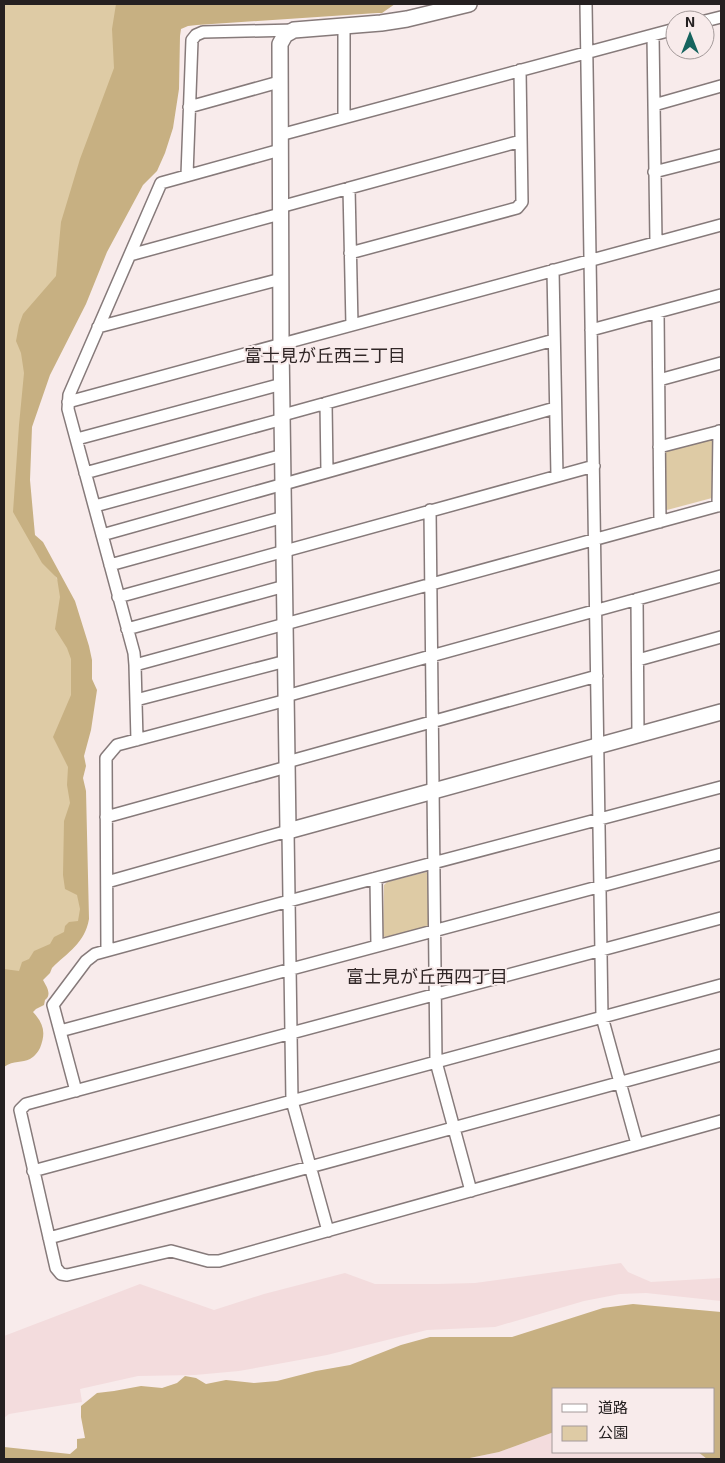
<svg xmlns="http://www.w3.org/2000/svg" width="725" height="1463" font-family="'Exo 2','Noto Sans JP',sans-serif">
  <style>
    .built { fill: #f3dcdd }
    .green { fill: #decba5 }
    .forest { fill: #c7b082 }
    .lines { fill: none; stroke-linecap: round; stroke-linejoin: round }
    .minor-casing { stroke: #867a7a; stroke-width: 14 }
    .tertiary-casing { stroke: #867a7a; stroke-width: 18 }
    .minor { stroke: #fff; stroke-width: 11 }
    .tertiary { stroke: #fff; stroke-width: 15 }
    .labels { text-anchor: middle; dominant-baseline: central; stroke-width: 4; stroke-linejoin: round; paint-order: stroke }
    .neighbourhood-label { font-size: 18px; fill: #312727; stroke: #f8ebeb }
  </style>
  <rect width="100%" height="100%" fill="#f8ebeb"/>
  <path class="built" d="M 621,1263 L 628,1272 L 651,1282 L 721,1278 L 721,1301 L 646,1293 L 620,1294 L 584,1301 L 495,1327 L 427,1330 L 327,1355 L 239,1371 L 195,1375 L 138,1376 L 80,1389 L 82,1402 L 9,1414 L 4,1418 L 4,1336 L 140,1284 L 214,1310 L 264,1294 L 345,1273 L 375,1284 L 438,1284 L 475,1283 Z
    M 554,1432 L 554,1452 L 698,1452 L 707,1459 L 465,1459 L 499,1452 Z"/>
  <path class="green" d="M 4,4 L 123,4 L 114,85 L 56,305 L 27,395 L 24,491 L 32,536 L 63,589 L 82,650 L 79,768 L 81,919 L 50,953 L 4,1055 Z
    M 711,438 L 713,439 L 712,498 L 667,510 L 665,508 L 665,453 L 668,450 Z
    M 427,872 L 429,873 L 429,923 L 427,927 L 385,937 L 383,936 L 384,885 L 387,882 Z"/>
  <path class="forest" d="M 116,4 L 395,4 L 382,13 L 377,13 L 197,25 L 188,26 L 181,29 L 180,36 L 179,89 L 173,128 L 165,153 L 157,171 L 143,185 L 107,252 L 86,304 L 50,375 L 32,427 L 30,480 L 35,535 L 43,542 L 75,601 L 89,646 L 92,660 L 92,679 L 97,690 L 91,730 L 84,756 L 86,766 L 83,778 L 86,791 L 89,919 C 85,943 68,952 52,968 L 50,973 L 43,980 C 47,987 52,995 45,1000 L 44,1005 L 36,1009 L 33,1012 C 44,1024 46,1033 40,1048 C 38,1052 34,1057 30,1059 C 22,1063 14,1060 4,1067 L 4,969 L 19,971 L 22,962 L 29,959 L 34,951 L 50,944 L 54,937 L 64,932 L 65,926 L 69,922 L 78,921 L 80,909 L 77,895 L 65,889 L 63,875 L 64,821 L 70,803 L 67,785 L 68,767 L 53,737 L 71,695 L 71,659 L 67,648 L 55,629 L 60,597 L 57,578 L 42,563 L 13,512 L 19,425 L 24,373 L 21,353 L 16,341 L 19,325 L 23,314 L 56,276 L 61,222 L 80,159 L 114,68 L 112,29 Z
    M 633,1304 L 721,1312 L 721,1459 L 707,1459 L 698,1452 L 714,1452 L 714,1389 L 554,1389 L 554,1432 L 499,1452 L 465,1459 L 4,1459 L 4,1447 L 70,1454 L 77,1448 L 77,1439 L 85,1438 L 81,1417 L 81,1406 L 97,1393 L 114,1391 L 141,1386 L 162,1388 L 177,1383 L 185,1376 L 196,1378 L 206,1384 L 226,1380 L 254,1383 L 277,1381 L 316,1371 L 350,1365 L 401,1345 L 430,1337 L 512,1337 L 603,1308 Z"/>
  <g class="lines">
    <g class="minor-casing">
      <path id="minor" d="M 586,4 L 602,1017 L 637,1144
        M 705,21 L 721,17
        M 653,35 L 656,242
        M 654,105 L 721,86
        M 189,107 L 279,82
        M 344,117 L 344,26
        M 280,135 L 675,29
        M 654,172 L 721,155
        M 187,175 L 192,40 L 196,35 L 203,32 L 295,30
        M 349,188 L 352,325
        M 280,207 L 521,141
        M 350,253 L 517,208 L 522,202 L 520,70
        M 130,255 L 280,214
        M 553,270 L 557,476
        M 658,312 L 660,522
        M 98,327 L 281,279
        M 591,330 L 721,295
        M 659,380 L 721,363
        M 68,402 L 721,225
        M 326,403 L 327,472
        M 283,415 L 554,340
        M 77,439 L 282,384
        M 659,447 L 721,431
        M 85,473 L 283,419
        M 95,506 L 283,455
        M 718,506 L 719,431
        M 430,510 L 436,1062 L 471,1191
        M 102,535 L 555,408
        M 110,565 L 284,517
        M 118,597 L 594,466
        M 637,599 L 638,735
        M 127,629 L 285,586
        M 638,660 L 721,637
        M 135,665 L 721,505
        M 286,696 L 721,576
        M 136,700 L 286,661
        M 137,740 L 135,665 L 134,653 L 68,409 L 69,395 L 161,183 L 280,150
        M 287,762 L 597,676
        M 106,817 L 287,767
        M 376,878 L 377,946
        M 107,882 L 288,831 L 292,1101 L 328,1231
        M 721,918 L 26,1104 L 20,1110 L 56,1268 L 61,1274 L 67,1275 L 171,1251 L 208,1261 L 219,1261 L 721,1121
        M 107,950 L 106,758 L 117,745 L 287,700
        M 60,1031 L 721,854
        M 76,1091 L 53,1005 L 86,961 L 95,954 L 289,901 L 721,787
        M 33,1171 L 721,985
        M 49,1238 L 721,1055"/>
    </g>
    <g class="tertiary-casing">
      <path id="tertiary" d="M 469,4 L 407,19 L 381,23 L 294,30 L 285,35 L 280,44 L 281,344 L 288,831 L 721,712"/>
    </g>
    <use href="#minor" class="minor"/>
    <use href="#tertiary" class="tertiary"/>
  </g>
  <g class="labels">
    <g class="neighbourhood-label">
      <text x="325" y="355">富士見が丘西三丁目</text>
      <text x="427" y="976">富士見が丘西四丁目</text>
    </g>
  </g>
  <rect width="725" height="1463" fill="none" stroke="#252021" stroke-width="10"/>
  <rect x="552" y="1388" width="162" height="65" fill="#f8ebeb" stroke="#a49a9a"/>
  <rect x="562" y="1404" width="25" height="8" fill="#ffffff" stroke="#a49a9a"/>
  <text x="598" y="1413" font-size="15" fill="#252021">道路</text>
  <rect x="562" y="1426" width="25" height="15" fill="#decba5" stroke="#a49a9a"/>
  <text x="598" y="1438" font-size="15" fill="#252021">公園</text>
  <g transform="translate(690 35)"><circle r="24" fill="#f8ebeb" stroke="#a49a9a"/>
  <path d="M0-4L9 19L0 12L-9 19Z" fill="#16635e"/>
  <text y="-8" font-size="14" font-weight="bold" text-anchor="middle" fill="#252021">N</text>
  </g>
</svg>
